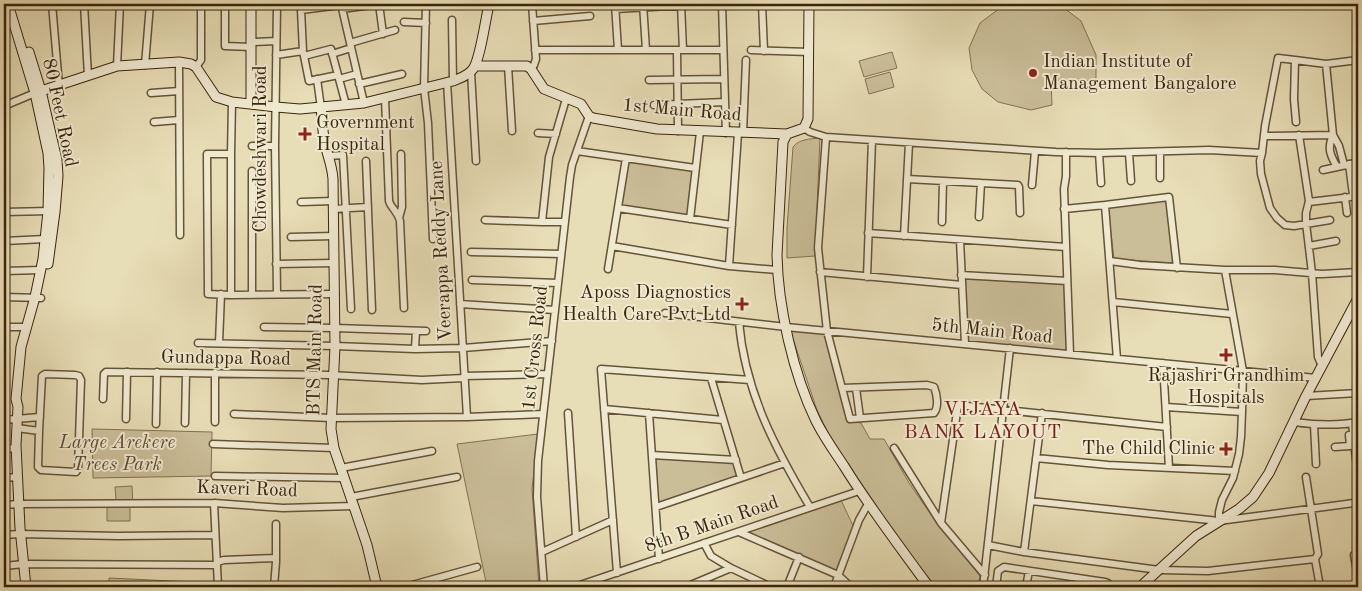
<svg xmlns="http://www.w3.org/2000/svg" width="1362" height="591" font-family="'Old Standard TT',serif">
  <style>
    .green { fill: #cabe99; stroke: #827252 }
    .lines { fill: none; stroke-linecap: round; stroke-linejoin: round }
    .street-casing { stroke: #655436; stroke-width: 9 }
    .secondary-casing { stroke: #3a260c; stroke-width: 11 }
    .street { stroke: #efe9d0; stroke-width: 6 }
    .secondary { stroke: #efe9d0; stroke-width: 9 }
    .poi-dot { fill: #8f2418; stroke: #efe9d0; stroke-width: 2 }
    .labels { text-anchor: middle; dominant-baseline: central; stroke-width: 4; stroke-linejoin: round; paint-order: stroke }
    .poi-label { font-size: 19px; fill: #3a260c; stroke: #efe9d0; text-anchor: start }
    .street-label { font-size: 19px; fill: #3a260c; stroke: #efe9d0 }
    .park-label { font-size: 19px; font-style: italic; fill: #5e4c2f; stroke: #efe9d0 }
    .neighbourhood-label { font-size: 20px; letter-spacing: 1px; fill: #7a1f14; stroke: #efe9d0 }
  </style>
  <rect width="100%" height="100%" fill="#e7ddb6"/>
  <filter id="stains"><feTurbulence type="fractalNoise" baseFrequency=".004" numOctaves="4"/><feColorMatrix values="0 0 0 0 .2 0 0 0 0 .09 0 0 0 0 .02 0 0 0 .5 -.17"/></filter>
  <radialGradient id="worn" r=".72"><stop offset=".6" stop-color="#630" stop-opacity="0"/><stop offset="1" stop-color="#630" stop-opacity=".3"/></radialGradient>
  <path class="green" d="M 1008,4 L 1051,4 L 1060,5 L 1081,21 L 1096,55 L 1096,81 L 1051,80 L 1052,105 L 1031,110 L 998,102 L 982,89 L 972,70 L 969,48 L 980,23 L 1004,5 Z
    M 892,52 L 897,68 L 864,77 L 859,61 Z
    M 890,72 L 894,87 L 869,94 L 865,79 Z
    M 820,138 L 815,256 L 787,258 L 787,228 L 793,147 C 799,139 810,139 820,138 Z
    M 626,158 L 695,168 L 690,219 L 618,208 Z
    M 1167,200 L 1175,263 L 1114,259 L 1108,207 Z
    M 961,275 L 1067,281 L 1070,354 L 965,344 Z
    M 790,330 L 825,333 L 848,421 L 861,423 L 870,439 L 884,439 L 909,483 L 941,529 L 980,576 L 978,587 L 936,587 L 896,536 L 862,487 L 830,437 L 817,410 Z
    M 92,429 L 212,432 L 211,476 L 93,478 Z
    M 538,434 L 532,489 L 539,587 L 487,587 L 457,444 Z
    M 652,455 L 736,460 L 741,478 L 656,507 Z
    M 132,486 L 133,505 L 130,505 L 130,521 L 107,521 L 107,501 L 116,500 L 115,487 Z
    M 840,498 L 855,530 L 838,575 L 739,532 Z
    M 109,578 L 213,583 L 213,587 L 109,587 Z"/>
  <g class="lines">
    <g class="street-casing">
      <path id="street" d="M 52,4 L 59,86
        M 84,4 L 88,76
        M 225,4 L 225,46 L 251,47
        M 341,4 L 364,103
        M 426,4 L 424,88 L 428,123 L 433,239
        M 615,4 L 618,50
        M 643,4 L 646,50
        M 681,4 L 683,50
        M 722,4 L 726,133
        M 762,4 L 764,51
        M 342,9 L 379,4 L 383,34
        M 615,9 L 706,4
        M 452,20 L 453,81
        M 533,21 L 590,16
        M 404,22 L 426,23
        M 251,42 L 276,41
        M 350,43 L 395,30
        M 535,50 L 723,50
        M 677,50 L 678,131
        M 751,50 L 809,52
        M 332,54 L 351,48
        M 276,55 L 303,51
        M 304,56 L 331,49 L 346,105
        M 1295,60 L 1326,64 L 1358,60
        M 179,62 L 180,235
        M 1326,64 L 1333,135 C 1327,148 1330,155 1337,167 L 1355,163 L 1358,163
        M 145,65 L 150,4
        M 117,66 L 120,4
        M 508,66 L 512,131
        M 196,67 L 201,60 L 201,4
        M 531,69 L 534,65 L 536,59 L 532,4
        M 471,72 L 476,161
        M 338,75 L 309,81 L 303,51 L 301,10 L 341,5
        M 317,79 L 321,108
        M 339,79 L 357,74
        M 649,80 L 724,79
        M 447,82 L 467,417
        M 359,84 L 402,74
        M 151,93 L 179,91
        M 385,98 L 389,201 C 391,208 398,212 400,221 L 404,308
        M 232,102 L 231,154 L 231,295 L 335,294
        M 654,105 L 725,102
        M 4,106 L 35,93
        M 154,122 L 179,120
        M 1296,122 L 1294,99 L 1295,60 L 1278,58 L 1265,126 L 1262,153 L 1260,161 L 1261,174 L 1270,208 L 1277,218 L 1285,225 L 1294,226 L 1330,220
        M 804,128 L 810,132 L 826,137 L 1056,152 L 1099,153 L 1209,150 L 1262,153
        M 538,133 L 556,134
        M 743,133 L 746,60
        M 1299,135 L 1309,201 L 1306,213 L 1306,223 L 1312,273 L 1318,357 L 1322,366
        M 1264,136 L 1333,135 L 1339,146 L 1344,165
        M 826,137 L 818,248 L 827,331 L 850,419 L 934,413 C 939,407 937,394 934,387 L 927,385 L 842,388
        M 252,146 L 275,146
        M 577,151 L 695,168
        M 1066,152 L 1066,176 L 1064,189 L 1070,354
        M 1160,152 L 1160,178
        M 1099,153 L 1101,183
        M 1129,153 L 1131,181
        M 231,154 L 207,154 L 208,294 L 231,295
        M 329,156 L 343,155 L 351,309
        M 366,161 L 372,310
        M 1323,170 L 1337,167
        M 907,179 L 1018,185 L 1019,187 L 1020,213
        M 1032,185 L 1035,151
        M 1345,197 L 1347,213
        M 301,202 L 333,201
        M 1309,202 L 1351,197 L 1353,195 L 1349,164
        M 1105,205 L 1117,359
        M 618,208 L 732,225
        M 333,209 L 368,207
        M 1064,209 L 1105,205 L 1169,197 L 1177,268
        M 4,212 L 50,211
        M 979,217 L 981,183
        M 399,218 L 402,207 L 401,154
        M 690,219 L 700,132
        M 485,220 L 542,222 L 565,222
        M 542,222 L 549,157 L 566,99
        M 942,222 L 943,181
        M 868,233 L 1066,247
        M 904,236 L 909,143
        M 291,237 L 334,236
        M 960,240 L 965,344
        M 4,241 L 45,239
        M 612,246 L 729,266 L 777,270
        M 1309,246 L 1336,241
        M 471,252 L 561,254
        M 1110,261 L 1140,265 L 1225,270 L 1275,270 L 1322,274 L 1358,272
        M 276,264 L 334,263
        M 729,266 L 738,133
        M 608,269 L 626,158
        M 4,271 L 41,270
        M 820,272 L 962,285
        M 961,275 L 1067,281
        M 867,277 L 872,140
        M 472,280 L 558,283
        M 277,294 L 275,146 L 277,4
        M 252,295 L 252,171
        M 4,297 L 41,298
        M 1113,302 L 1232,314
        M 460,304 L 555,310
        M 665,313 L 786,327 L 1316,378
        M 739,322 C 745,392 775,448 810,507
        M 4,327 L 27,327
        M 264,327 L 335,328 L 426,331
        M 198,343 L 335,346 L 415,349 L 463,348 L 552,341
        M 219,343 L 221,294
        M 415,349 L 416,331
        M 1163,363 L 1169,468
        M 45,374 L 75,375 L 79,376 L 81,380 L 78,469 L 76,472 L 41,470 L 38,467 L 39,431 L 42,376 Z
        M 464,376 L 548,374
        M 711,378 L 741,478
        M 856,388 L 860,418
        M 1306,396 L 1358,393
        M 103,399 L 104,374 L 106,372 L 330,375 L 422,380 L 464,378
        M 1166,407 L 1242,412
        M 604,409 L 723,420
        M 568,413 L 576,537
        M 649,413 L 659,559
        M 234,414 L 331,418 L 467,417 L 543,414
        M 126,419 L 127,372
        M 4,420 L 40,417
        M 215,422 L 215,373
        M 1294,422 C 1316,425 1337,426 1358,422
        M 185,423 L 186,373
        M 1352,423 L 1357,468
        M 156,424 L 157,372
        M 1314,425 L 1316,464
        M 17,428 L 39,431
        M 213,444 L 334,448
        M 1335,447 L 1350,446 L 1349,435
        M 894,448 L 941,523
        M 4,449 L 16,448
        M 652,455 L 736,460
        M 1036,458 L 1108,465 L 1235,471
        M 341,468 L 432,451
        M 215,476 L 344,478
        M 1306,477 L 1318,554 L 1315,559 L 1320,587
        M 4,478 L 18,477
        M 351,497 L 457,477
        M 1031,501 L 1219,521 L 1354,503
        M 214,503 L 218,587
        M 4,505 L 19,504 L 214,503 L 283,508 L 354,506
        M 656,507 L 785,463
        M 1219,521 L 1219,512 L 1222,500 L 1233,478 L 1239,454 L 1241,437 L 1242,412 L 1243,371 L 1225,270
        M 739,532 L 838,575 L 851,587
        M 4,535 L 20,534 L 118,536 L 215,535
        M 704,543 L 711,556 L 731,568 L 771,587
        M 988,545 L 1024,552 L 1159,570 L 1208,571 L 1315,559
        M 542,552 L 613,520
        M 1024,552 L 1042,413
        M 1358,553 L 1354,555 L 1358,577
        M 217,562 L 224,560 L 276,558
        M 4,566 L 24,564 L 217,565
        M 617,573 L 601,369 L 750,380
        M 985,575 L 941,523 L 958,405 L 1167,427
        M 702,581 L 706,587
        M 274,587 L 276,562 L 276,524
        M 405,587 L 477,567
        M 544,587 L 537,497 L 538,461 L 570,177 L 572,165 L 589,116
        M 574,587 L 859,491
        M 686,587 L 731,568
        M 787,587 L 799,557
        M 834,587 L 859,520 L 868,504
        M 983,587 L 1010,348
        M 996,587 L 998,571 L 1004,567 L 1105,582 L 1108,583 L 1109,587
        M 1026,587 L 1029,571
        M 1208,587 L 1211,587"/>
    </g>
    <g class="secondary-casing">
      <path id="secondary" d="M 8,4 L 35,93 L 48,153 L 49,168 L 48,211 L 43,259 L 35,297 L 21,347 L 16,399 L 18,407 L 16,445 L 20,528 L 26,587
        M 251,4 L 251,104
        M 809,4 L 808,119 L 804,128 L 787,134 L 783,142 L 777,255 C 778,306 793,374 816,421 C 824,437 834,451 844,466 C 870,508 900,547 929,587
        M 29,52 L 41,91 L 57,160 L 58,176 L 55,212 L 48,264
        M 475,66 L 527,66 L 531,69 L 544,89 L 581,104 L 589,116 L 593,118 L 657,129 L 787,134
        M 35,93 L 117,66 L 179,62 L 191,64 L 196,67 L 216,97 L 232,102 L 276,107 L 300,109 L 364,103 L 453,81 C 460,78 468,76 473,69 C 480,60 486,17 489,4
        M 321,108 C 323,121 322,135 326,148 C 329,160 332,166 333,179 L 335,346 L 331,429 L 334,448 L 367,545 L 377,587
        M 1140,587 L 1196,536 L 1239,509 L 1253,497 L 1269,473 L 1306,396 L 1358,298"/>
    </g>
    <use href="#street" class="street"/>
    <use href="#secondary" class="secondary"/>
  </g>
  <g class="poi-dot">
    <circle cx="1033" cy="73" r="5"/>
    <path d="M302.5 126.5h5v5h5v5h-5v5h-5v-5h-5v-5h5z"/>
    <path d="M739.5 296.5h5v5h5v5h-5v5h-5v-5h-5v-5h5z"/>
    <path d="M1223.5 347.5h5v5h5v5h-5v5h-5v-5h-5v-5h5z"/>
    <path d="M1223.5 441.5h5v5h5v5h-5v5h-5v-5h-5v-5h5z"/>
  </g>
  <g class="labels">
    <g class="poi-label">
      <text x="1043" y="62">Indian Institute of<tspan x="1043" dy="22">Management Bangalore</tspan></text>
      <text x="316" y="123">Government<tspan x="316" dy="22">Hospital</tspan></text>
      <text x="731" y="293" text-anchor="end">Aposs Diagnostics<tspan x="731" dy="22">Health Care Pvt Ltd</tspan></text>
      <text x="1226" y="376" text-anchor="middle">Rajashri Grandhim<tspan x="1226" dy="22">Hospitals</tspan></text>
      <text x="1215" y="449" text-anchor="end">The Child Clinic</text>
    </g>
    <g class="street-label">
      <text transform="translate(682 111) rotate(5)">1st Main Road</text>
      <text transform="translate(59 113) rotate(78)">80 Feet Road</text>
      <text transform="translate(261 149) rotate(-90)">Chowdeshwari Road</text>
      <text transform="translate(442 251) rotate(-93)">Veerappa Reddy Lane</text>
      <text transform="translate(992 332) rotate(6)">5th Main Road</text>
      <text transform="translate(536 348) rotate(-84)">1st Cross Road</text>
      <text transform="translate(316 350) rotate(-89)">BTS Main Road</text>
      <text transform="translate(226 359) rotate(1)">Gundappa Road</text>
      <text transform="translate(247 490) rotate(2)">Kaveri Road</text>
      <text transform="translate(712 525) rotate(-19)">8th B Main Road</text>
    </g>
    <g class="park-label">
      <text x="117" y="443">Large Arekere<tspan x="117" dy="22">Trees Park</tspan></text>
    </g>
    <g class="neighbourhood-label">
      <text x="983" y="410">VIJAYA<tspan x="983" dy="23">BANK LAYOUT</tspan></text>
    </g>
  </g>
  <rect width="1362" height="591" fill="none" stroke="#e7ddb6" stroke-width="20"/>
  <rect x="5" y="5" width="1352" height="581" fill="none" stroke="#3a260c" stroke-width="2.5"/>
  <rect x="10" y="10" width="1342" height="571" fill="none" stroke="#3a260c"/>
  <rect width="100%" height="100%" filter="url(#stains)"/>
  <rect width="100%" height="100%" fill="url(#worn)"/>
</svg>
